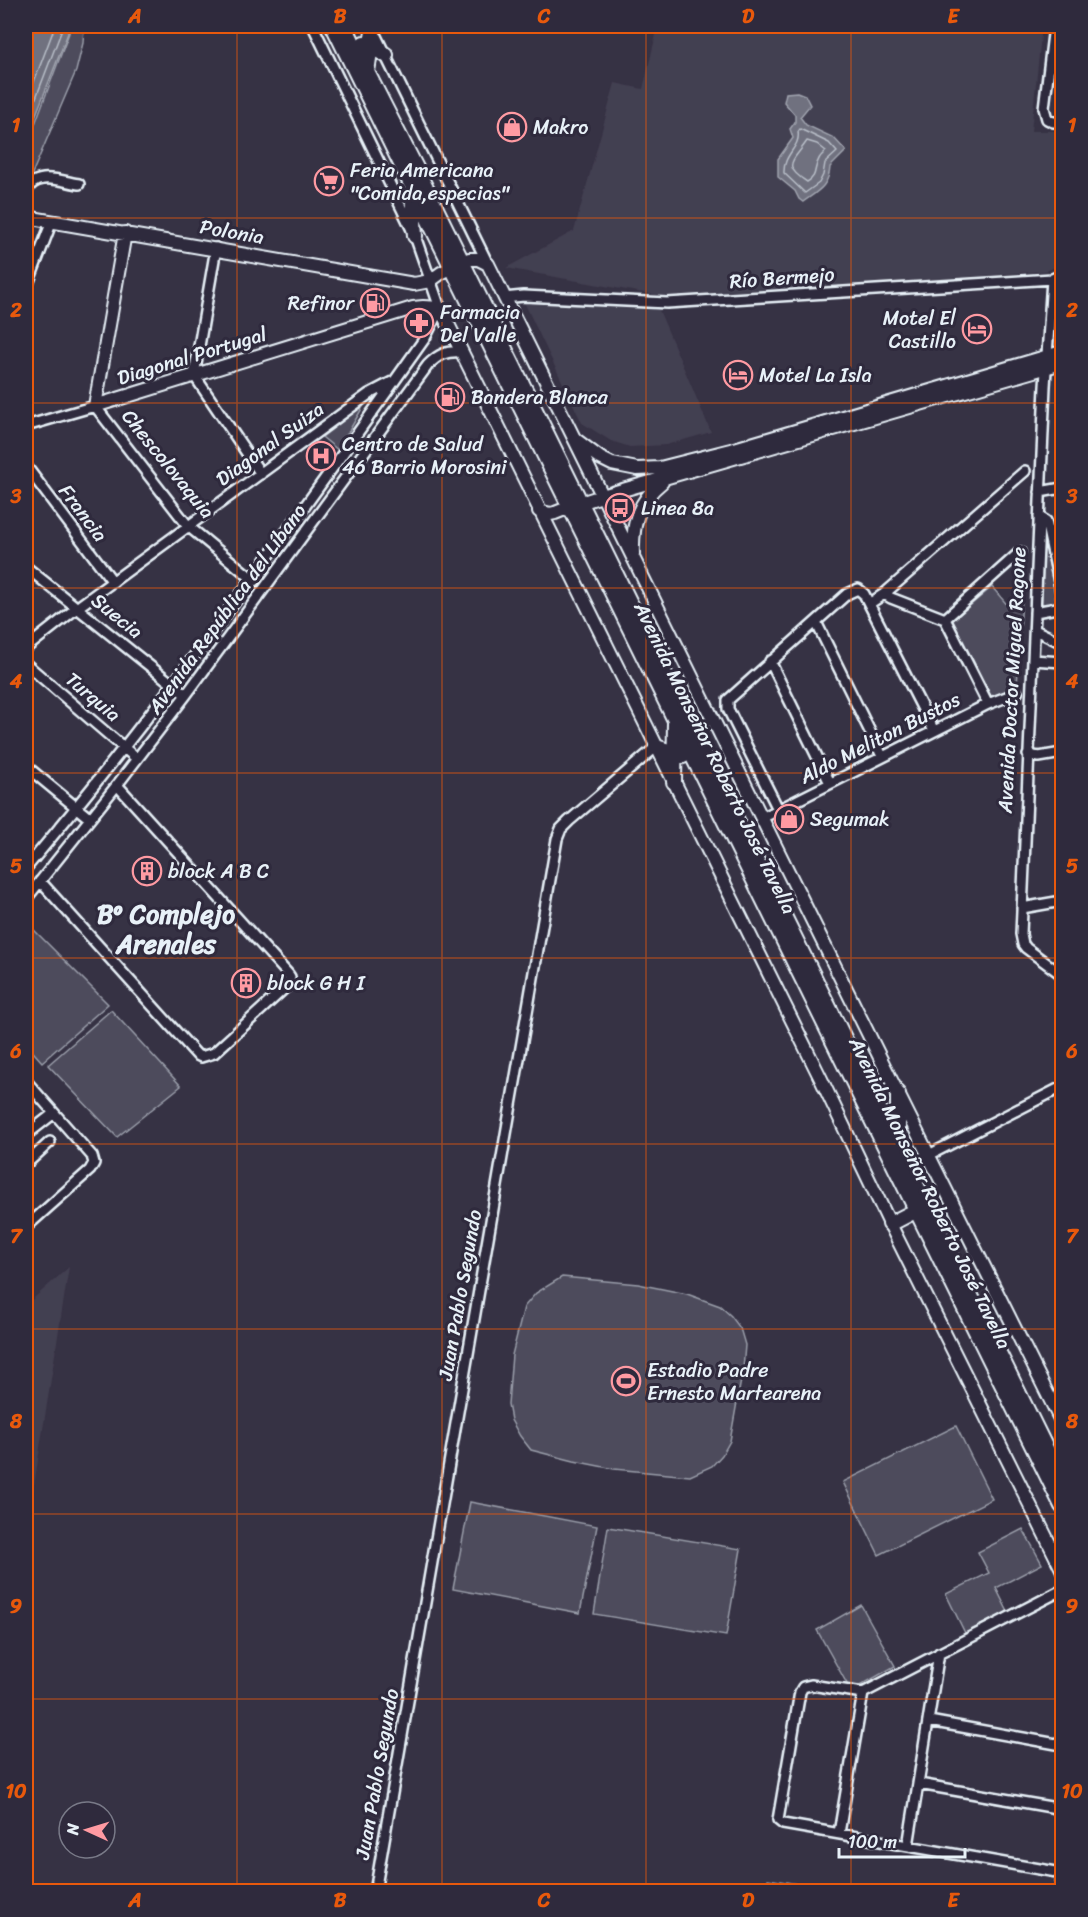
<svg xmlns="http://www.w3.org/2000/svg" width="1088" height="1917" font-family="Sriracha,sans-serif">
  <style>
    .built { fill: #433f51 }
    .green { fill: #4d4b5c; stroke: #9a9eaa; stroke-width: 1.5 }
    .water { fill: #70717f; stroke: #a0a4af; stroke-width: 1.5 }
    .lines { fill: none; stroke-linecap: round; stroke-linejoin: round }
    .shore { stroke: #b8bec8; stroke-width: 1.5 }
    .minor-casing { stroke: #e8f1f8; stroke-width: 14 }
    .major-casing { stroke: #e8f1f8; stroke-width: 16 }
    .highway-casing { stroke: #e8f1f8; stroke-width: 18 }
    .minor { stroke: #2f2a3d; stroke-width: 9 }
    .major { stroke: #2f2a3d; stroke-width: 12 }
    .highway { stroke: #2f2a3d; stroke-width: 14 }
    .grid { fill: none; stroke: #e8590c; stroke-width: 1.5; stroke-opacity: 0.55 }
    .labels { text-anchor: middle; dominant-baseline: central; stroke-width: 6; stroke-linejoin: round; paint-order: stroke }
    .poi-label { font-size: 20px; fill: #e8f1f8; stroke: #2f2a3d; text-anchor: start }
    .street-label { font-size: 20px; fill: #e8f1f8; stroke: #2f2a3d }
    .district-label { font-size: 26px; font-weight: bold; fill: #e8f1f8; stroke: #2f2a3d }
    .neatline { fill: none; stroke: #e8590c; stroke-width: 2 }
    .grid-label { font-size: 20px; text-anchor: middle; font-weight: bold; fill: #e8590c }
  </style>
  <rect width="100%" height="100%" fill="#363244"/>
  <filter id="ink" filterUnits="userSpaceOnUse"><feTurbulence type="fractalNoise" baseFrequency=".0167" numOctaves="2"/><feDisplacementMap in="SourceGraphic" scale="12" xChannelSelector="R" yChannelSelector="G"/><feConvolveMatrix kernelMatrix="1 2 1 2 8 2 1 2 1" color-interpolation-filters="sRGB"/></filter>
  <g filter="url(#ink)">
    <path class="built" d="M 658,26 L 1042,26 L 1031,131 L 1062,131 L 1062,264 L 1046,271 L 902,282 L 660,296 L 506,268 L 574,231 L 615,83 L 643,89 Z
      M 524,302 L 659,310 L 711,432 L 666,445 L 630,447 L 611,441 L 582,423 Z
      M 69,1267 L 26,1535 L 26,1305 Z"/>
    <path class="green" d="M 70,26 L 84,26 L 83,43 L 76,71 L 26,188 L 26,148 L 69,33 Z
      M 364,405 L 338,450 L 322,437 Z
      M 1046,548 L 1056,600 L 1054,604 L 1041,604 L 1043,549 Z
      M 992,587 L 1009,607 L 1022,596 L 1017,688 L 988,699 L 952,626 L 953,620 Z
      M 28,924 L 108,1004 L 42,1062 L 26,1044 L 26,927 Z
      M 111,1010 L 181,1086 L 117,1137 L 48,1065 Z
      M 562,1277 L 638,1284 L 687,1294 L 720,1306 L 731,1316 L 740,1328 L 745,1345 L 743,1369 L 730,1441 L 722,1455 L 712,1466 L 690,1476 L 614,1469 L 574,1461 L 531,1450 L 520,1436 L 511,1420 L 508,1404 L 512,1355 L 524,1307 L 536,1293 Z
      M 956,1426 L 992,1499 L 879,1555 L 843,1482 Z
      M 470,1502 L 597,1526 L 580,1613 L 453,1589 Z
      M 608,1527 L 741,1549 L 726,1636 L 594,1614 Z
      M 1023,1529 L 1042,1564 L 996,1588 L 1008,1612 L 965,1633 L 946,1594 L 989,1573 L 978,1552 Z
      M 861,1605 L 895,1666 L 851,1691 L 817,1630 Z
      M 768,1879 L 839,1891 L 765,1891 Z"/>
    <path class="water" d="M 28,26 L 68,26 L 68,33 L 26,140 L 26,29 Z
      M 797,92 L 805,95 L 810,105 L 800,117 L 806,125 L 834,138 L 846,151 L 830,167 C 829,186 818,191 803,202 L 799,199 L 795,191 L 778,177 L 778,159 L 793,138 L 790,129 L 795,122 L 795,115 L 784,102 L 786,93 Z"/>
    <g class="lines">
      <path class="shore" d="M 26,103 L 55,26
        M 26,124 L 61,32 L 62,26
        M 800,129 L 829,143 L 837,152 L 825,163 L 823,175 L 819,183 L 805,193 L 784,173 C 783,154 801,147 798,132 Z
        M 807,141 L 817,144 L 826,151 C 823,154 820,156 819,159 C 813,169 818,176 807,182 C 781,165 793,162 807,141 Z"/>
      <g class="minor-casing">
        <path id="minor" d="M 1054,26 L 1044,108 L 1047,119 L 1053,122 L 1062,122
          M 374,32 L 488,264
          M 1050,60 L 1062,61
          M 26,193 C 33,170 61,181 79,184
          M 216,248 L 194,375 L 261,474
          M 1052,279 L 1045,386 L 1021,934 L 1023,944 L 1026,948 L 1062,975
          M 26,289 L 52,221
          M 504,298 L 524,296 L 667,303 L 1052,279 L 1062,275
          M 26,426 L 95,406 L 188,526 L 255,581
          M 26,466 L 113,582
          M 1040,492 L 1062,488
          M 1039,517 L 1046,521 L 1062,596
          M 26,567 L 186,695
          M 884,594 L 891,598 L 945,619 L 988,704
          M 869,604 L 884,594 L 1025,471
          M 1035,612 L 1062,607
          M 945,619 L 1020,552
          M 816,622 L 882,756
          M 1035,630 L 1062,643
          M 26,648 L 78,607 L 369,394 L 392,382
          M 1033,660 L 1062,662
          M 770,661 L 830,783
          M 26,664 L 137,759
          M 1028,755 L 1039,757 L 1062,753
          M 26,766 L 89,818
          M 778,809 L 728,709 L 728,700 L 847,594 L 858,589 L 864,594 L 934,731
          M 762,818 L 988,704 L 1017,693
          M 26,868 C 168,699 297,519 425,338 L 440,308 L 415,236 L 313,26
          M 40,881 L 197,1055 L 201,1057 L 214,1053 L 288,985 L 290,977 L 288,974 L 117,785
          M 26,899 L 117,785 L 186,695 L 428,365 C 439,354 446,351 461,352
          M 1022,908 L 1062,901
          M 26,1081 L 92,1156 L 94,1163 L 90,1170 L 26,1227
          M 26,1135 L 53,1114
          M 929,1155 L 1062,1087
          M 26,1164 L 50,1142
          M 1062,1590 L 863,1693 L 811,1685 L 803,1687 L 800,1692 L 778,1820 L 783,1824 L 1062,1873
          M 929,1721 L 1062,1745
          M 919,1784 L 1062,1809
          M 839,1833 L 863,1693
          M 908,1846 L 939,1653
          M 375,1892 L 557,839 L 561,829 L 569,821 L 656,747"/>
      </g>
      <g class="major-casing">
        <path id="major" d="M 26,217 L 414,284 L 430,281 L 441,273 L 469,259 L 478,259 L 488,264 L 898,1094 L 1062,1423
          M 125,233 L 95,406 L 413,308 L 423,307 L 440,308 L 821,1079 L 890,1224 L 1062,1569
          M 576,440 L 600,458 L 612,464 L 637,469 L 660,468 L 731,450 L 1062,352
          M 539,511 L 550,514 L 555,513 L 580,503 L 602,496 L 1062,363
          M 633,554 C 632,524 638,501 662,482
          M 1061,1892 L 1062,1883"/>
      </g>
      <g class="highway-casing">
        <path id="highway" d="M 333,26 L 1062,1506
          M 345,26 L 367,72 L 416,168 L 1062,1481
          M 364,43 L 386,55
          M 367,72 L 373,31
          M 412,192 L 415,236
          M 656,747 L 683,756
          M 674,782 L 675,723
          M 898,1094 L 898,1140
          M 890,1224 L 917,1210"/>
      </g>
      <use href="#minor" class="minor"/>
      <use href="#major" class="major"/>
      <use href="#highway" class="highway"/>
    </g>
  </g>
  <path class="grid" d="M 237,26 L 237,1892M 442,26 L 442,1892M 646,26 L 646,1892M 851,26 L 851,1892M 26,218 L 1062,218M 26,403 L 1062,403M 26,588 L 1062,588M 26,773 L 1062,773M 26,958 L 1062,958M 26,1144 L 1062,1144M 26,1329 L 1062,1329M 26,1514 L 1062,1514M 26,1699 L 1062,1699"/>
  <defs>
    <g id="shop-ring" transform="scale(1.5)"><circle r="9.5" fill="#2f2a3d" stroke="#ff9aa2" stroke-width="1.5"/><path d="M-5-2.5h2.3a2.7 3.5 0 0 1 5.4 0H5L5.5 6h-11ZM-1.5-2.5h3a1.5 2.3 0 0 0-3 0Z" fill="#ff9aa2"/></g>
    <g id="supermarket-ring" transform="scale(1.5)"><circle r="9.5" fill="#2f2a3d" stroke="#ff9aa2" stroke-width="1.5"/><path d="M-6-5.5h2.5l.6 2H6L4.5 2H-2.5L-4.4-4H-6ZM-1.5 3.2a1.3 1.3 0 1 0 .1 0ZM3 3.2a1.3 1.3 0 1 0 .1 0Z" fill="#ff9aa2"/></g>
    <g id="fuel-ring" transform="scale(1.5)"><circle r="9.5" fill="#2f2a3d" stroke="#ff9aa2" stroke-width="1.5"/><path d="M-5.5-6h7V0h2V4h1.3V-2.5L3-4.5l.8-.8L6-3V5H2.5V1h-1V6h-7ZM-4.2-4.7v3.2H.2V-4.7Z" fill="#ff9aa2"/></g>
    <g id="pharmacy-ring" transform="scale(1.5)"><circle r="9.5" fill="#2f2a3d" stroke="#ff9aa2" stroke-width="1.5"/><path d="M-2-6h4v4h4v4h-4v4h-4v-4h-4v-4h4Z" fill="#ff9aa2"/></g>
    <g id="hotel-ring" transform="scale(1.5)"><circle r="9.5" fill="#2f2a3d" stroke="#ff9aa2" stroke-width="1.5"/><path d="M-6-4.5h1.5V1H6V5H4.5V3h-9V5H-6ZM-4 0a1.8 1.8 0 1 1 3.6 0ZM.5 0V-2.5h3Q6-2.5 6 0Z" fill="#ff9aa2"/></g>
    <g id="hospital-ring" transform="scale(1.5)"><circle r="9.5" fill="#2f2a3d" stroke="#ff9aa2" stroke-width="1.5"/><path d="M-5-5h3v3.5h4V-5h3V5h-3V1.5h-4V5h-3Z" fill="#ff9aa2"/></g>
    <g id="bus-ring" transform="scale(1.5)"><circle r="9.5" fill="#2f2a3d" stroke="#ff9aa2" stroke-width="1.5"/><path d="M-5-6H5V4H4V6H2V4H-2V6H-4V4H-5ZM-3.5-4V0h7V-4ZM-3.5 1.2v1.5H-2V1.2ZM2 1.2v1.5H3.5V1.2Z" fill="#ff9aa2"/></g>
    <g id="building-ring" transform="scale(1.5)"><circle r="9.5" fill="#2f2a3d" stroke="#ff9aa2" stroke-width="1.5"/><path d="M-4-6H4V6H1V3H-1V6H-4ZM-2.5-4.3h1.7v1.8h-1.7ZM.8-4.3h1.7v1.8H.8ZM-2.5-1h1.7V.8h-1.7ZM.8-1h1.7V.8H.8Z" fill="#ff9aa2"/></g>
    <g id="stadium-ring" transform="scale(1.5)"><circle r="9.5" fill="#2f2a3d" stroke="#ff9aa2" stroke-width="1.5"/><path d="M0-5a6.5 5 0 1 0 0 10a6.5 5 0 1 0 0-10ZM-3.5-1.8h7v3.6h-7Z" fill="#ff9aa2"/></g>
  </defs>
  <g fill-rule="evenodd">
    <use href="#shop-ring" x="512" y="127"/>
    <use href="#supermarket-ring" x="329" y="181"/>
    <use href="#fuel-ring" x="375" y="303"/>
    <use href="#pharmacy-ring" x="419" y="323"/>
    <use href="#hotel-ring" x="977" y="329"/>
    <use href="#hotel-ring" x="738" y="375"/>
    <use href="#fuel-ring" x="450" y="397"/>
    <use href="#hospital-ring" x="321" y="456"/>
    <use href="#bus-ring" x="620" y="508"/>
    <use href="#shop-ring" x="789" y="819"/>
    <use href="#building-ring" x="147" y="871"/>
    <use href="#building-ring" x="246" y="983"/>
    <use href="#stadium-ring" x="626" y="1381"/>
  </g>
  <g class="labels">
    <g class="poi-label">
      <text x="533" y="127">Makro</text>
      <text x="350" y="170">Feria Americana<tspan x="350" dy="23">"Comida,especias"</tspan></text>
      <text x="354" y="303" text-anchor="end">Refinor</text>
      <text x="440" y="312">Farmacia<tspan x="440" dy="23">Del Valle</tspan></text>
      <text x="956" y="318" text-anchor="end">Motel El<tspan x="956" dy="23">Castillo</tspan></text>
      <text x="759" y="375">Motel La Isla</text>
      <text x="471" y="397">Bandera Blanca</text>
      <text x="342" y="444">Centro de Salud<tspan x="342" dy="23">46 Barrio Morosini</tspan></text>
      <text x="641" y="508">Linea 8a</text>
      <text x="810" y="819">Segumak</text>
      <text x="168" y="871">block A B C</text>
      <text x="267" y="983">block G H I</text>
      <text x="647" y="1370">Estadio Padre<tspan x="647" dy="23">Ernesto Martearena</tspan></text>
    </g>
    <g class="street-label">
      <text transform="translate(232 232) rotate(10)">Polonia</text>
      <text transform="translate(782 278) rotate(-4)">Río Bermejo</text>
      <text transform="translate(192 356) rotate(-17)">Diagonal Portugal</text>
      <text transform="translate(270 444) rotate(-36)">Diagonal Suiza</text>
      <text transform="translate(168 464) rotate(51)">Chescolovaquia</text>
      <text transform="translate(83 513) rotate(53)">Francia</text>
      <text transform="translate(227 609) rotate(-54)">Avenida República del Líbano</text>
      <text transform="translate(117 616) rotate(39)">Suecia</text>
      <text transform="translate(1012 680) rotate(-87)">Avenida Doctor Miguel Ragone</text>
      <text transform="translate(93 697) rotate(40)">Turquia</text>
      <text transform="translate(880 738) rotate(-27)">Aldo Meliton Bustos</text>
      <text transform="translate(715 758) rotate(64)">Avenida Monseñor Roberto José Tavella</text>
      <text transform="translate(930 1193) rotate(64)">Avenida Monseñor Roberto José Tavella</text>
      <text transform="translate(460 1295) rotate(-80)">Juan Pablo Segundo</text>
      <text transform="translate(377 1774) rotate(-80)">Juan Pablo Segundo</text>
    </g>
    <g class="district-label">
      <text x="166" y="914">Bº Complejo<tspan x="166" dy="30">Arenales</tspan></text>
    </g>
  </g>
  <rect width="1088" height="1917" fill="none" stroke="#2f2a3d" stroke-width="66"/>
  <g transform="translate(87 1830) rotate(274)"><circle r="28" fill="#2f2a3d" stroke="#797a88" stroke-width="1.5"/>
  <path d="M0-4.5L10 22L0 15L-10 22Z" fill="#ff9aa2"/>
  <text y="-9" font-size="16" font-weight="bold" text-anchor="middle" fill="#e8f1f8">N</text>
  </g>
  <path d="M839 1848v9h126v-9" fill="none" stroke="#e8f1f8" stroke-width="3"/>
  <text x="848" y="1848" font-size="18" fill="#e8f1f8" stroke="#2f2a3d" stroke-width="4.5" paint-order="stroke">100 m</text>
  <rect x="33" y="33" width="1022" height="1851" class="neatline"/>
  <g class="grid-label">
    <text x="135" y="23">A</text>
    <text x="340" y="23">B</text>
    <text x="544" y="23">C</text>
    <text x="748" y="23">D</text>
    <text x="953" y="23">E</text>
    <text x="16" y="132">1</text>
    <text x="1072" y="132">1</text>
    <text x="16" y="317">2</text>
    <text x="1072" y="317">2</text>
    <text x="16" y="503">3</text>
    <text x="1072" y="503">3</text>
    <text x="16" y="688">4</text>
    <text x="1072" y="688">4</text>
    <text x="16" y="873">5</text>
    <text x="1072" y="873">5</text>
    <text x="16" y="1058">6</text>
    <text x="1072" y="1058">6</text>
    <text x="16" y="1243">7</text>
    <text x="1072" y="1243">7</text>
    <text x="16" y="1428">8</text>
    <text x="1072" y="1428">8</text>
    <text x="16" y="1613">9</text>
    <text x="1072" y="1613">9</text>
    <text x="16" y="1798">10</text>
    <text x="1072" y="1798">10</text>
    <text x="135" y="1907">A</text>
    <text x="340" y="1907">B</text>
    <text x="544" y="1907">C</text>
    <text x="748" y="1907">D</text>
    <text x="953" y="1907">E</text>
  </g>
</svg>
